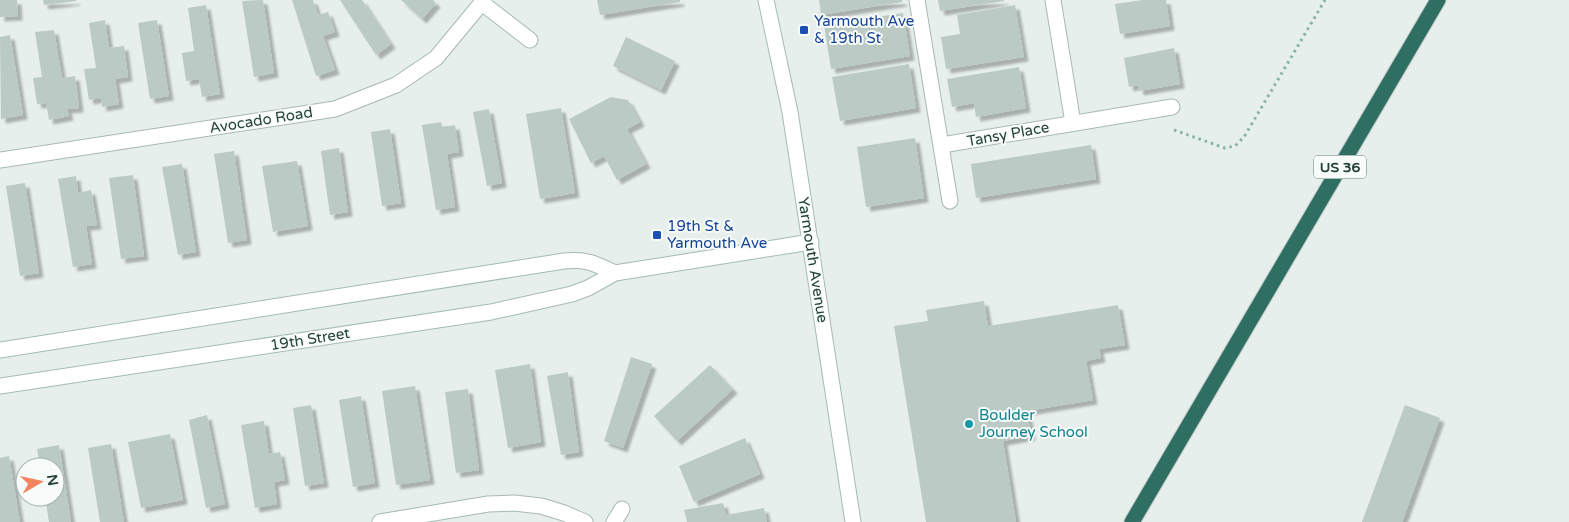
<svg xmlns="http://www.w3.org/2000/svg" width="1569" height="522" font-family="'Varela Round',sans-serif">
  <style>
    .building { fill: #bbcac4; filter: url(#shadow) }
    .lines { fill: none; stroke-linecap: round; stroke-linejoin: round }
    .street-casing { stroke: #a8b8b2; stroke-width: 17 }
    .secondary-casing { stroke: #a4bbb3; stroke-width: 17 }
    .highway-casing { stroke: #c2cac8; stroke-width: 17 }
    .path { stroke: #86b3a5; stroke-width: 3; stroke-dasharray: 2.5 4; stroke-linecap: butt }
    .street { stroke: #fff; stroke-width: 15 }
    .secondary { stroke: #fff; stroke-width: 15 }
    .highway { stroke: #2f6f62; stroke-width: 15 }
    .transit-dot { fill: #1a4fb4; stroke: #f7fbf9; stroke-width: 2 }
    .culture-dot { fill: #0f9aa8; stroke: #f7fbf9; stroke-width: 2 }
    .labels { text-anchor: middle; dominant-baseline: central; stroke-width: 4; stroke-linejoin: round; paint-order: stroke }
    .shield { fill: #f7fbf9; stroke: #637a73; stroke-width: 1 }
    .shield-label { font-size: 14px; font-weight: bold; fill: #24423a }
    .transit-label { font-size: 15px; fill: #164399; stroke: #f7fbf9; text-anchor: start }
    .street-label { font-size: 15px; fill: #24423a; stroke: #f7fbf9 }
    .culture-label { font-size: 15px; fill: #0d838f; stroke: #f7fbf9; text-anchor: start }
  </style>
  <defs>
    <filter id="shadow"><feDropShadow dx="4.5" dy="4.5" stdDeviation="1" flood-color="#0004"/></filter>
  </defs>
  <rect width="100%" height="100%" fill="#e6efeb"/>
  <path class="building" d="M 0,0 L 17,0 L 18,16 L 0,17 Z
    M 43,0 L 76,0 L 76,1 L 44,5 Z
    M 263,0 L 274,73 L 254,77 L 242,1 Z
    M 292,0 L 313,0 L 318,15 L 328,12 L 335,32 L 323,36 L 335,70 L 316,76 Z
    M 340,0 L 362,0 L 391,44 L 376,55 Z
    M 401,0 L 433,0 L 436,3 L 422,19 Z
    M 597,0 L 680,0 L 680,2 L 600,15 Z
    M 819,0 L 902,0 L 902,2 L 821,15 Z
    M 938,0 L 1004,0 L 1004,1 L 940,11 Z
    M 1143,0 L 1166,0 L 1170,26 L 1120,34 L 1115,4 Z
    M 206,5 L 220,94 L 202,97 L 199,79 L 186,81 L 182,53 L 194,51 L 188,8 Z
    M 1015,5 L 1024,57 L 946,69 L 941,37 L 960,34 L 957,15 Z
    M 903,13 L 910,56 L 831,69 L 824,25 Z
    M 105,20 L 109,48 L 124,46 L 128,77 L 115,79 L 119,104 L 102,107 L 101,98 L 89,100 L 84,69 L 96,68 L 89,23 Z
    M 157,20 L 169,96 L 150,99 L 138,23 Z
    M 54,30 L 62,78 L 75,76 L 79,108 L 67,109 L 69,116 L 49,120 L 46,103 L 37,104 L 33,78 L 42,77 L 35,32 Z
    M 10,35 L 23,115 L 1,119 L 0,37 Z
    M 626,37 L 675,61 L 661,90 L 613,66 Z
    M 1174,48 L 1180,84 L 1139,91 L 1138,85 L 1129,87 L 1124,58 Z
    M 909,64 L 916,108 L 840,121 L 832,77 Z
    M 1019,67 L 1026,108 L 976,117 L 974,103 L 952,107 L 947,79 Z
    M 611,97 L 628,100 L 640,122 L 627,129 L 646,164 L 617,180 L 604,156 L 591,163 L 569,119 Z
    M 561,108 L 575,193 L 540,199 L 526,114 Z
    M 489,109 L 502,183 L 487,186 L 473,112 Z
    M 441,122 L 442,127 L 455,125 L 459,152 L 447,154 L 455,207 L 436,210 L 422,125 Z
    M 390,129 L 401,203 L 382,206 L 371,132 Z
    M 915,138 L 924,198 L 866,207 L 857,147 Z
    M 1091,145 L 1096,179 L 976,198 L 971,164 Z
    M 339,148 L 348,212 L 330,215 L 321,151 Z
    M 234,151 L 247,240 L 228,243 L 214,154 Z
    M 297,161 L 308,226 L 273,232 L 262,166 Z
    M 182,164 L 196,252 L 178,255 L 162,167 Z
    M 133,175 L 144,256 L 121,259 L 109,178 Z
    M 76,176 L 78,193 L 91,190 L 97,225 L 86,226 L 92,264 L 73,267 L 58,179 Z
    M 25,183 L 39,273 L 20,276 L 6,186 Z
    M 984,301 L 988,326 L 1118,305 L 1125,345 L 1099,349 L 1101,358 L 1086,361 L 1093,400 L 1027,411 L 1031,436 L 1003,441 L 1016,522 L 926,522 L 894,326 L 928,321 L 926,310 Z
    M 631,357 L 652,364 L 623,448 L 604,441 Z
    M 530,364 L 541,442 L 508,448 L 495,370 Z
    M 710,365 L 733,389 L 677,441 L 654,416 Z
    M 568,372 L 579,452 L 561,455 L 547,376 Z
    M 415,386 L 430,480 L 396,485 L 382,391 Z
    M 468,389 L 479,470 L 456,473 L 445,392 Z
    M 361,396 L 375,483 L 353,487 L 339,400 Z
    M 311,405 L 324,483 L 305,486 L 293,408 Z
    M 1405,405 L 1440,418 L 1402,522 L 1362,522 Z
    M 207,415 L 225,504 L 206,508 L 189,420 Z
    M 264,421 L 269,454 L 280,452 L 285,480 L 274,482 L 277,504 L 255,508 L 241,425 Z
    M 170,434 L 183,500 L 141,508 L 128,442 Z
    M 745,438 L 760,474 L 694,502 L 679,466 Z
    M 111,444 L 124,522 L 100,522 L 88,448 Z
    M 59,445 L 71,522 L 49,522 L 45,497 L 55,497 L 55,467 L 40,467 L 37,449 Z
    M 9,456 L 20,522 L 0,522 L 0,458 Z
    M 723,503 L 726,515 L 764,508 L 767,522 L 687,522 L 684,510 Z"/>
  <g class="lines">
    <g class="street-casing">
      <path id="street" d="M 917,0 L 950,201
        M 1053,0 L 1073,123
        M 482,3 L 530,40
        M 942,145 L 1172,107
        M 0,160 L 335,109 L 396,85 L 436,58 L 484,0
        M 380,522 L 488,504 L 514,503 L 541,506 L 564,513 L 585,522
        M 614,522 L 622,509"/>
    </g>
    <g class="secondary-casing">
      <path id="secondary" d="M 766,0 L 790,112 L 853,522
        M 0,350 L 564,261 C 587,259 594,263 615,273
        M 0,386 L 491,312 L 572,294 L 588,288 L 615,273 L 811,242"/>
    </g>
    <g class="highway-casing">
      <path id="highway" d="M 1132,522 L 1438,0"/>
    </g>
    <path class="path" d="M 1174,130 L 1225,148 L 1235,146 L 1244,137 L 1325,0"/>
    <use href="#street" class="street"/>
    <use href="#secondary" class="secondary"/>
    <use href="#highway" class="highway"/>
  </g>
  <g class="transit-dot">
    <rect x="799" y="25" width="10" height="10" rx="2.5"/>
    <rect x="652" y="230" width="10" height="10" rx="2.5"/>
  </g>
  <circle class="culture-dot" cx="969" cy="424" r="5"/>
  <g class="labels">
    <rect class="shield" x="1314" y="155.5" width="52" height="23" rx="4"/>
    <g class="shield-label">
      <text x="1340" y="167">US 36</text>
    </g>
    <g class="transit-label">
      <text x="814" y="21">Yarmouth Ave<tspan x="814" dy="17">&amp; 19th St</tspan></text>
      <text x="667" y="226">19th St &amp;<tspan x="667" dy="17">Yarmouth Ave</tspan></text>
    </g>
    <g class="street-label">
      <text transform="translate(261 120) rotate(-9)">Avocado Road</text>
      <text transform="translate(1008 134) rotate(-10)">Tansy Place</text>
      <text transform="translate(813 260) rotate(81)">Yarmouth Avenue</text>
      <text transform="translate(310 339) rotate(-9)">19th Street</text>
    </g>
    <g class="culture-label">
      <text x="979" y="415">Boulder<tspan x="979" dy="17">Journey School</tspan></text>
    </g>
  </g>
  <g transform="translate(40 482) rotate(81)"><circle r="24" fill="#f7fbf9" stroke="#a3b1ad"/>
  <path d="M0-4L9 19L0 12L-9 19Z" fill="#f4845f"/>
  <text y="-8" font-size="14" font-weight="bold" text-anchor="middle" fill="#24423a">N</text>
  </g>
</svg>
